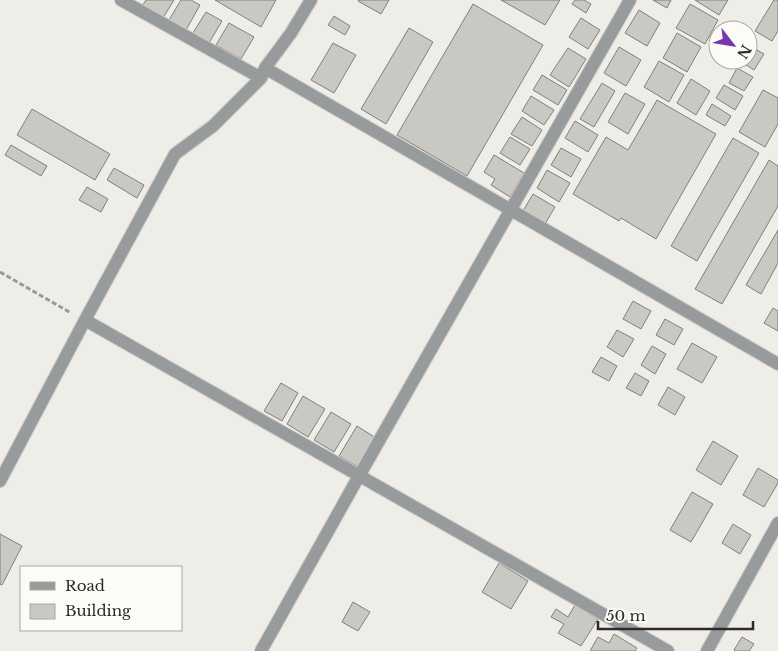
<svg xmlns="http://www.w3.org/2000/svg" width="778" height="651" font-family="'Libre Baskerville',serif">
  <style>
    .building { fill: #c9c8c3; stroke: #81807b }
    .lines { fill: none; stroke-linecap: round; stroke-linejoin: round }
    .minor-casing { stroke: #cccac6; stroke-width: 14 }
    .tertiary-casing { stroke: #cccac6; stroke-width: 14 }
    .path { stroke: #9b9996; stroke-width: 3; stroke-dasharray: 5 2.5; stroke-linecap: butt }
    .minor { stroke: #989b9c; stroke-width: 12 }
    .tertiary { stroke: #989b9c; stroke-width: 12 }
  </style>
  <rect width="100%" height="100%" fill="#efede8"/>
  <path class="building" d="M 146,0 L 174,0 L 163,18 L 142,6 Z
    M 181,0 L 191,0 L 200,5 L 186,30 L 169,20 Z
    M 215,0 L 276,0 L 261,27 Z
    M 359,0 L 389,0 L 381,14 L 358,1 Z
    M 501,0 L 560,0 L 545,25 Z
    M 575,0 L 584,0 L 591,4 L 586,13 L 572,4 Z
    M 653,0 L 671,0 L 667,8 Z
    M 695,0 L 728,0 L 719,15 Z
    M 774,0 L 778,0 L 778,31 L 772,41 L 755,31 Z
    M 473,4 L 543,45 L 467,176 L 397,135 Z
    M 690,4 L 718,20 L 705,44 L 676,28 Z
    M 639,10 L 660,23 L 647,46 L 625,33 Z
    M 206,12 L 222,21 L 209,43 L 193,33 Z
    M 334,16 L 350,26 L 345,35 L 328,25 Z
    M 581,18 L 600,30 L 588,49 L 569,37 Z
    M 229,23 L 254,37 L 241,59 L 216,45 Z
    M 409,28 L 433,42 L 386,124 L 361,109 Z
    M 677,33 L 701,47 L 687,72 L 663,58 Z
    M 333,43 L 356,55 L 334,93 L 311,80 Z
    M 748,45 L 764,54 L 754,70 L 740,61 L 740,60 L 748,60 Z
    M 619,47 L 641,60 L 626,86 L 604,73 Z
    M 568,48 L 586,59 L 569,87 L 550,75 Z
    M 659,61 L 684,75 L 669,102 L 644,87 Z
    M 737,68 L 753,77 L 744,91 L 729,83 Z
    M 542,75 L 567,90 L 558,105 L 533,90 Z
    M 691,79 L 710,91 L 696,115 L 677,103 Z
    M 602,83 L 615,91 L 594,127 L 580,119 Z
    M 724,85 L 743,96 L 735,110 L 716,98 Z
    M 763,90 L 778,98 L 778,124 L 765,147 L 739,132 Z
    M 625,93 L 645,104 L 628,134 L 608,122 Z
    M 531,96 L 554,110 L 544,125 L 522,111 Z
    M 657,100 L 716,134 L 656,239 L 621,218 L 619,221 L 573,194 L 606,137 L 628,150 Z
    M 712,104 L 731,116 L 725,126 L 706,115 Z
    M 32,109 L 110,154 L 95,180 L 17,135 Z
    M 522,117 L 542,130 L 532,146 L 511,134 Z
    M 575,121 L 598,135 L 588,152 L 565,138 Z
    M 510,137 L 530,149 L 520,165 L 500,153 Z
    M 733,138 L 759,153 L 697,261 L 671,246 Z
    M 11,145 L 47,166 L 41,176 L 5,155 Z
    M 561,148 L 581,159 L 571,177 L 551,165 Z
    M 494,155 L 524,173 L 510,197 L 491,185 L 495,179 L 484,172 Z
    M 769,160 L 778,166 L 778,206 L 722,304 L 695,289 Z
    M 114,168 L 144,185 L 137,198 L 107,180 Z
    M 547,170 L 570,183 L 559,202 L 537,188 Z
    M 87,187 L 108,199 L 101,212 L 79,200 Z
    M 533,194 L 555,207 L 545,224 L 523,211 Z
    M 778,230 L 778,263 L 761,294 L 746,285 Z
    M 633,301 L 651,311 L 641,329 L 623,319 Z
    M 773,308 L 778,311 L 778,331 L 764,323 Z
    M 665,319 L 683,329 L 674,345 L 656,335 Z
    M 617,330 L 634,339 L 623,357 L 607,347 Z
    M 692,343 L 717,357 L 702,383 L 677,369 Z
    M 652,346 L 666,354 L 655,374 L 641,365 Z
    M 601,357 L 617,366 L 609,381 L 592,372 Z
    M 635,373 L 649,381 L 641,396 L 626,388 Z
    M 281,383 L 298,393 L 282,421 L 264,411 Z
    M 668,387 L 685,397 L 675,415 L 658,405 Z
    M 303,396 L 325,409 L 308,437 L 287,424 Z
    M 331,412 L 351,424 L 334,452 L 314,440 Z
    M 357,426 L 376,438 L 358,467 L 339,456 Z
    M 713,441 L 738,456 L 721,485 L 696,470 Z
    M 758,468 L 778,480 L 778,483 L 764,507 L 743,495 Z
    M 692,492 L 713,504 L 691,542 L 670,530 Z
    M 733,524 L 751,535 L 740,554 L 722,543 Z
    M 0,534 L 22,546 L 2,585 L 0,584 Z
    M 499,563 L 528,581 L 511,609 L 482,592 Z
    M 353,602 L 370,612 L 358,631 L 342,622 Z
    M 575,605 L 598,619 L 581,646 L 558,633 L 564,624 L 551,617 L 556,609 L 568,617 Z
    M 614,634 L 637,648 L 635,651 L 590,651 L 598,637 L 609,643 Z
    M 742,637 L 754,644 L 749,651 L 735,651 L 734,650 Z"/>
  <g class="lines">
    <g class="minor-casing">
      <path id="minor" d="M 121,0 L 261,78
        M 265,68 L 778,364
        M 85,320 L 668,651
        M 0,481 L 85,320 L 175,154 L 213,126 L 261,78 L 265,68 L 291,33 L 311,0
        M 261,651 L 359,476 L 630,0"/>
    </g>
    <g class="tertiary-casing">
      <path id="tertiary" d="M 707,651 L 778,523"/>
    </g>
    <path class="path" d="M 0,272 L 71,313"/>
    <use href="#minor" class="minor"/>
    <use href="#tertiary" class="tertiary"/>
  </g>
  <rect x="20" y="566" width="162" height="65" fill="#fcfbf5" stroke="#a9a8a3"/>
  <rect x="30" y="582" width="25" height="8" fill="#989b9c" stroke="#a9a8a3"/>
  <text x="65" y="591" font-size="15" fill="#2c2b29">Road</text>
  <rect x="30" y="604" width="25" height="15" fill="#c9c8c3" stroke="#a9a8a3"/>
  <text x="65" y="616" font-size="15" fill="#2c2b29">Building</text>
  <g transform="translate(733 45) rotate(121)"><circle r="24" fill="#fcfbf5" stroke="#a9a8a3"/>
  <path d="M0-4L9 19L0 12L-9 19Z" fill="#7838ac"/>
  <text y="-8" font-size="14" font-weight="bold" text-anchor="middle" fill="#2c2b29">N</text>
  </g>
  <path d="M598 621v8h155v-8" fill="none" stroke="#2c2b29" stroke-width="2.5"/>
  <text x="606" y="621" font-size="15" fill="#2c2b29" stroke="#fcfbf5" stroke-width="4" paint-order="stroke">50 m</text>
</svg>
